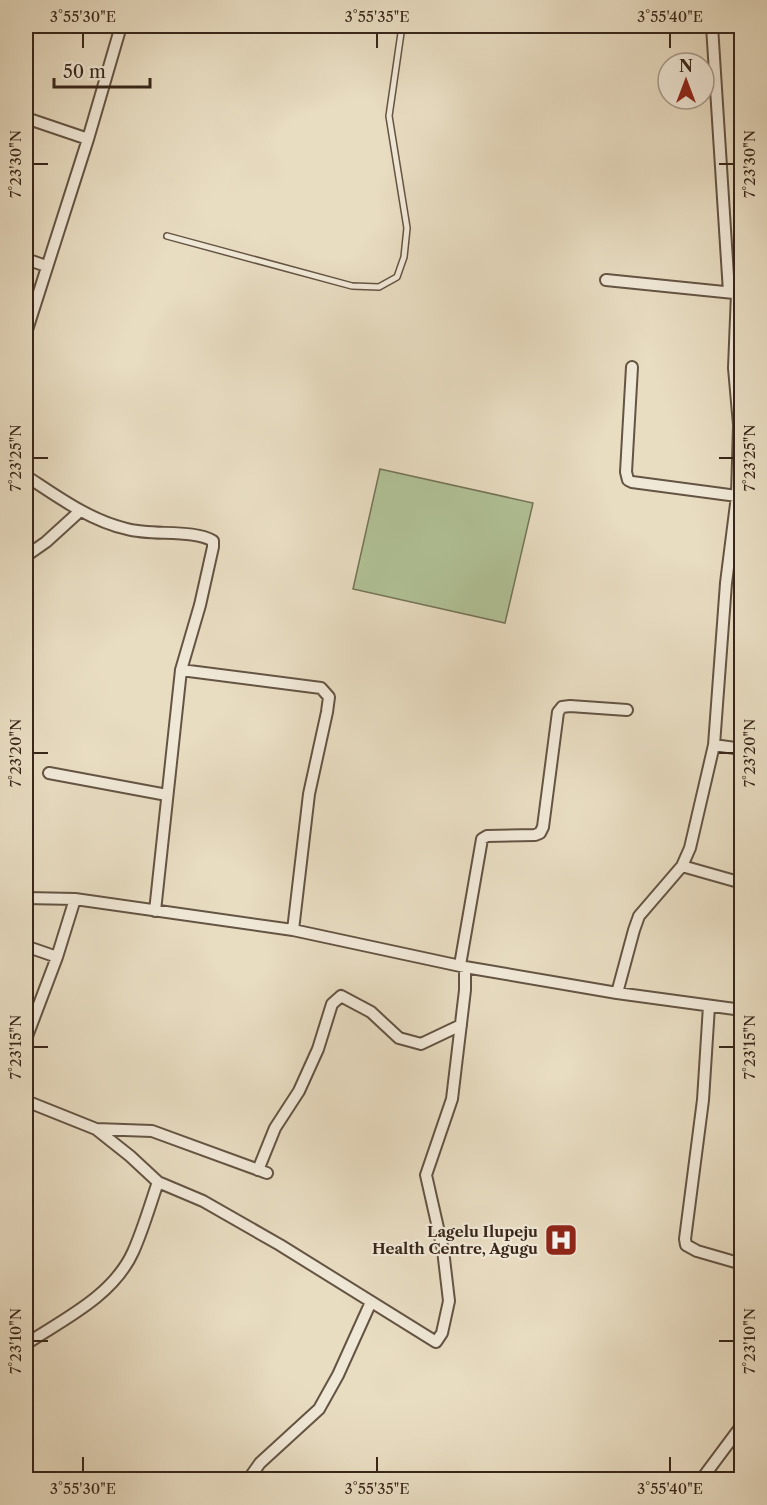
<svg xmlns="http://www.w3.org/2000/svg" width="767" height="1505" font-family="'Libre Caslon Text',serif">
  <style>
    .green { fill: #b1c297; stroke: #747458; stroke-width: 1.5 }
    .lines { fill: none; stroke-linecap: round; stroke-linejoin: round }
    .lane-casing { stroke: #645443; stroke-width: 8 }
    .street-casing { stroke: #645443; stroke-width: 14 }
    .lane { stroke: #f0e8d7; stroke-width: 5 }
    .street { stroke: #f0e8d7; stroke-width: 10 }
    .ticks { fill: none; stroke: #382619; stroke-width: 2 }
    .labels { text-anchor: middle; dominant-baseline: central; stroke-width: 4.5; stroke-linejoin: round; paint-order: stroke }
    .poi-label { font-size: 15px; font-weight: bold; fill: #382619; stroke: #f0e8d7; text-anchor: end }
    .neatline { fill: none; stroke: #382619; stroke-width: 2 }
    .ticks-label { font-size: 15px; text-anchor: middle; fill: #382619 }
  </style>
  <rect width="100%" height="100%" fill="#e8dcc1"/>
  <filter id="stains"><feTurbulence type="fractalNoise" baseFrequency=".00333" numOctaves="4"/><feColorMatrix values="0 0 0 0 .2 0 0 0 0 .09 0 0 0 0 .02 0 0 0 .5 -.17"/></filter>
  <radialGradient id="worn" r=".72"><stop offset=".6" stop-color="#630" stop-opacity="0"/><stop offset="1" stop-color="#630" stop-opacity=".3"/></radialGradient>
  <path class="green" d="M 380,469 L 533,503 L 505,623 L 353,589 Z"/>
  <g class="lines">
    <g class="lane-casing">
      <path id="lane" d="M 167,236 L 352,286 L 379,287 L 397,277 L 404,257 L 407,228 L 389,116 L 402,26"/>
    </g>
    <g class="street-casing">
      <path id="street" d="M 712,26 L 729,292
        M 26,118 L 88,139
        M 26,259 L 46,266
        M 606,280 L 734,293
        M 26,333 L 88,139 L 121,26
        M 632,367 L 626,472 L 628,480 L 632,482 L 737,496
        M 26,476 C 58,497 89,520 127,529 C 151,536 194,529 213,541 L 213,547 L 200,605 L 181,670 L 155,911
        M 26,556 L 46,542 L 80,511
        M 181,670 L 321,688 L 329,697 L 327,712 L 309,794 L 293,930
        M 714,745 L 742,749
        M 49,773 L 167,795
        M 682,866 L 742,883
        M 26,898 L 75,899 L 293,930 L 465,967 L 617,993 L 742,1010
        M 26,949 L 31,948 L 57,957
        M 460,965 L 482,839 L 487,836 L 535,835 L 540,833 L 543,827 L 558,712 L 562,707 L 570,706 L 627,710
        M 617,993 L 634,930 L 639,916 L 682,866 L 690,848 L 714,745 L 726,583 L 737,496 L 739,425 L 734,368 L 737,293
        M 709,1006 L 703,1100 L 685,1239 L 686,1245 L 697,1251 L 742,1264
        M 26,1039 L 57,957 L 75,899
        M 26,1101 L 96,1129 L 130,1156 L 158,1182 L 203,1201 L 280,1245 L 436,1342 L 442,1333 L 449,1301 L 443,1250 L 426,1175 L 452,1099 L 465,990 L 465,967
        M 96,1129 L 152,1131 L 267,1173
        M 258,1170 L 275,1128 L 299,1091 L 318,1049 L 332,1004 L 341,996 L 371,1012 L 399,1038 L 421,1044 L 461,1025
        M 26,1344 C 64,1319 113,1296 133,1252 C 143,1230 150,1205 158,1182
        M 248,1480 L 260,1463 L 319,1409 L 338,1375 L 371,1302
        M 701,1480 L 742,1425"/>
    </g>
    <use href="#lane" class="lane"/>
    <use href="#street" class="street"/>
  </g>
  <path class="ticks" d="M 83,33 L 83,48M 377,33 L 377,48M 670,33 L 670,48M 33,164 L 48,164M 719,164 L 734,164M 33,458 L 48,458M 719,458 L 734,458M 33,753 L 48,753M 719,753 L 734,753M 33,1047 L 48,1047M 719,1047 L 734,1047M 33,1341 L 48,1341M 719,1341 L 734,1341M 83,1457 L 83,1472M 377,1457 L 377,1472M 670,1457 L 670,1472"/>
  <defs>
    <g id="hospital-square" transform="scale(1.725)"><rect x="-9" y="-9" width="18" height="18" rx="4" fill="#8f2418" stroke="#f0e8d7"/><path d="M-5-5h3v3.5h4V-5h3V5h-3V1.5h-4V5h-3Z" fill="#fff"/></g>
  </defs>
  <g fill-rule="evenodd">
    <use href="#hospital-square" x="561" y="1240"/>
  </g>
  <g class="labels">
    <g class="poi-label">
      <text x="538" y="1231">Lagelu Ilupeju<tspan x="538" dy="17">Health Centre, Agugu</tspan></text>
    </g>
  </g>
  <rect width="767" height="1505" fill="none" stroke="#e8dcc1" stroke-width="66"/>
  <g transform="translate(686 81)"><circle r="28" fill="#f0e8d7" stroke="#a69a8b" stroke-width="1.5"/>
  <path d="M0-4.5L10 22L0 15L-10 22Z" fill="#8f2418"/>
  <text y="-9" font-size="16" font-weight="bold" text-anchor="middle" fill="#382619">N</text>
  </g>
  <path d="M54 78v9h96v-9" fill="none" stroke="#382619" stroke-width="3"/>
  <text x="63" y="78" font-size="18" fill="#382619" stroke="#f0e8d7" stroke-width="4.5" paint-order="stroke">50 m</text>
  <rect x="33" y="33" width="701" height="1439" class="neatline"/>
  <g class="ticks-label">
    <text x="83" y="22">3°55'30"E</text>
    <text x="377" y="22">3°55'35"E</text>
    <text x="670" y="22">3°55'40"E</text>
    <text transform="translate(16 164) rotate(-90)" y="5">7°23'30"N</text>
    <text transform="translate(750 164) rotate(-90)" y="5">7°23'30"N</text>
    <text transform="translate(16 458) rotate(-90)" y="5">7°23'25"N</text>
    <text transform="translate(750 458) rotate(-90)" y="5">7°23'25"N</text>
    <text transform="translate(16 753) rotate(-90)" y="5">7°23'20"N</text>
    <text transform="translate(750 753) rotate(-90)" y="5">7°23'20"N</text>
    <text transform="translate(16 1047) rotate(-90)" y="5">7°23'15"N</text>
    <text transform="translate(750 1047) rotate(-90)" y="5">7°23'15"N</text>
    <text transform="translate(16 1341) rotate(-90)" y="5">7°23'10"N</text>
    <text transform="translate(750 1341) rotate(-90)" y="5">7°23'10"N</text>
    <text x="83" y="1494">3°55'30"E</text>
    <text x="377" y="1494">3°55'35"E</text>
    <text x="670" y="1494">3°55'40"E</text>
  </g>
  <rect width="100%" height="100%" filter="url(#stains)"/>
  <rect width="100%" height="100%" fill="url(#worn)"/>
</svg>
